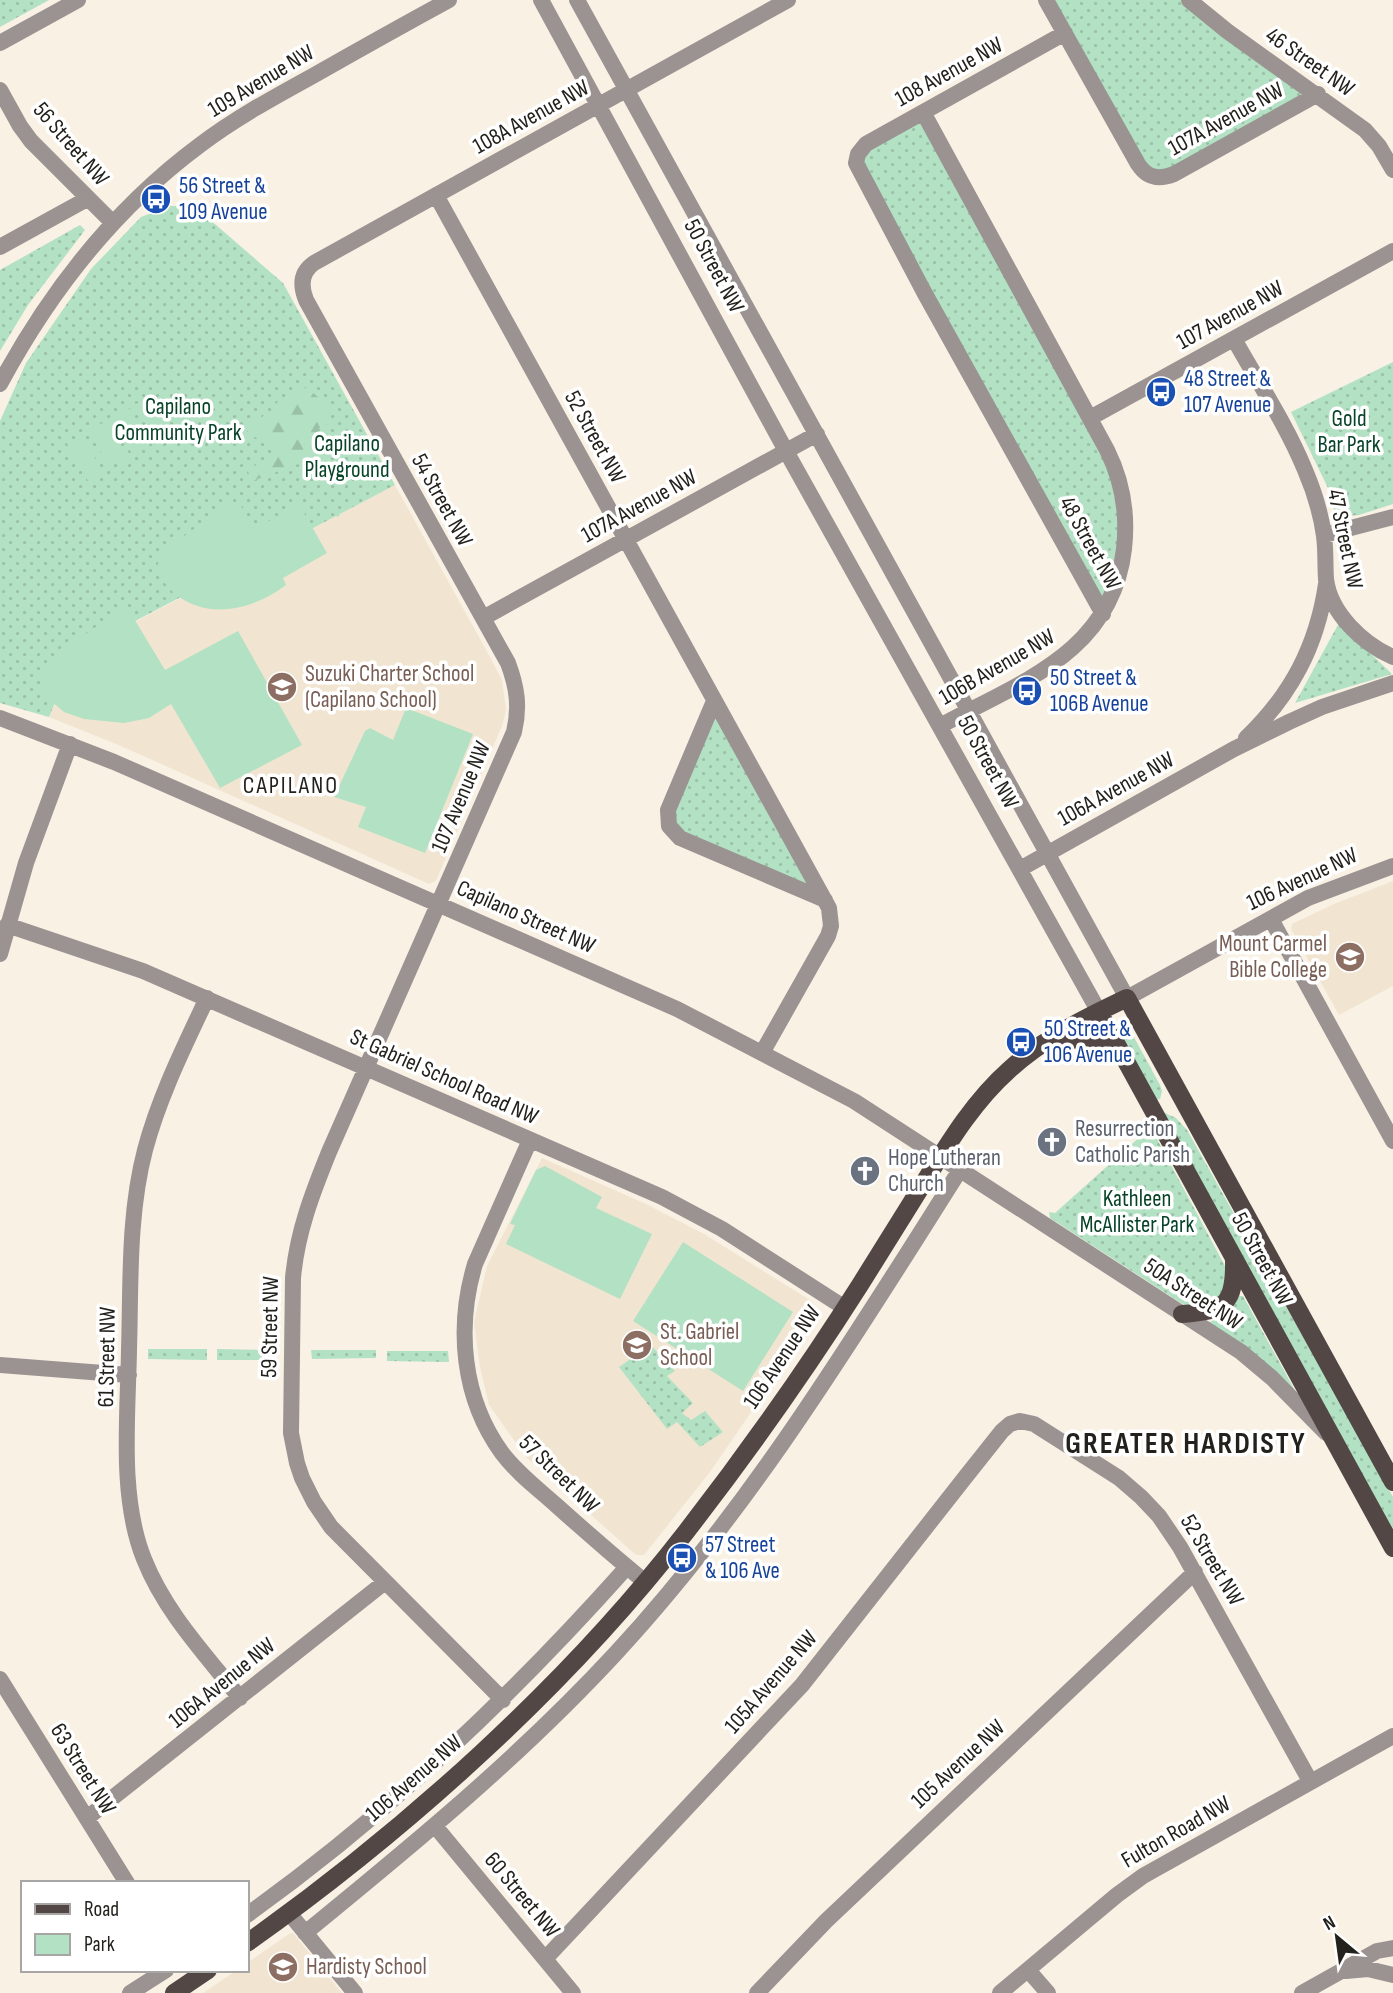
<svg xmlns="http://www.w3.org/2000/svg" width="1393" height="1993" font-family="'Sofia Sans Condensed',sans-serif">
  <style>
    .built { fill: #f1e5d2 }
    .green { fill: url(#green-dots) }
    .forest { fill: url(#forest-firs) }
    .pitch { fill: #b3e1c3 }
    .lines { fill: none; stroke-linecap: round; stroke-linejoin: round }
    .minor { stroke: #9a9391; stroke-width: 16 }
    .major { stroke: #524745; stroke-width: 18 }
    .labels { text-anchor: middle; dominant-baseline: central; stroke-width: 7; stroke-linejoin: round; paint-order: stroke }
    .street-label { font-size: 23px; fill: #23211c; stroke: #fff }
    .transit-label { font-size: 23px; fill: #164399; stroke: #fff; text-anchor: start }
    .park-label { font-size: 23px; fill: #074327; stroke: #fff }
    .education-label { font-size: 23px; fill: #785e54; stroke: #fff; text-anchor: start }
    .worship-label { font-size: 23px; fill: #5b616d; stroke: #fff; text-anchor: start }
    .neighbourhood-label { font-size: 24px; letter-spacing: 2px; fill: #23211c; stroke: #fff }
    .district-label { font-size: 30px; font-weight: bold; letter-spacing: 2px; fill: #23211c; stroke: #fff }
  </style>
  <defs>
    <pattern id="green-dots" width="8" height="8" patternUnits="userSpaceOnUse" patternTransform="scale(1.75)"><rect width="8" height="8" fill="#b3e1c3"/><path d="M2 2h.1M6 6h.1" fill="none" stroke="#9ac1a7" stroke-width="1.8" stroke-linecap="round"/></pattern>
    <pattern id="forest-firs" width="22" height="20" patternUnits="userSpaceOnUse" patternTransform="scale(1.75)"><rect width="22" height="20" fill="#b3e1c3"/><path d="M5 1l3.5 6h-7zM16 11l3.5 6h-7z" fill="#9ac1a7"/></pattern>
  </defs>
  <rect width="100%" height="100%" fill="#f9f1e4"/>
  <path class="built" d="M 395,485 L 490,657 L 502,680 L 506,710 L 502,726 L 436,881 L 429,884 L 121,746 L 49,717 L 76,653 Z
    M 1393,881 L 1393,986 L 1339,1015 L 1291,929 L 1292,924 L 1334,904 Z
    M 542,1158 L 646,1204 L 704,1234 L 813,1302 L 819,1313 L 710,1472 L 644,1555 L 636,1555 L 526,1457 L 489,1405 L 480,1367 L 474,1322 L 487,1266 Z
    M 293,1933 L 342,1993 L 203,1993 L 237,1970 L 247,1970 L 247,1963 L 289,1934 Z"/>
  <path class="green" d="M 0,0 L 49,0 L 0,27 Z
    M 1046,0 L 1189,0 L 1318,94 L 1154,177 Z
    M 923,112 L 1107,450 L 1126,518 L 1103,614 L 856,158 Z
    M 170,206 L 186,206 L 201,212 L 283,283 L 395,485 L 340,514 L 338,517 L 336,516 L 76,652 L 49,717 L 0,703 L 0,421 L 26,363 L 91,269 L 141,217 Z
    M 80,225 L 85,230 L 28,305 L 0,351 L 0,270 Z
    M 1393,362 L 1393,504 L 1359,515 L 1336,517 L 1329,490 L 1291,412 Z
    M 1339,623 L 1392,674 L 1295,703 Z
    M 714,701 L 825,900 L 680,838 L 667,820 Z
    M 1118,1022 L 1124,1023 L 1129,1028 L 1160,1085 L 1162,1091 L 1160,1099 L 1156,1100 L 1115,1027 Z
    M 1165,1113 L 1176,1118 L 1187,1130 L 1393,1497 L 1393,1531 L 1164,1116 Z
    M 1149,1124 L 1225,1266 L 1228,1275 L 1219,1300 L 1192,1308 L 1181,1303 L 1050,1218 L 1049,1212 L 1055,1213 L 1142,1135 L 1141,1131 Z
    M 1239,1296 L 1243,1296 L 1298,1396 L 1207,1323 C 1223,1317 1232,1313 1239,1296 Z
    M 646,1340 L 675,1371 L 667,1376 L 693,1403 L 682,1413 L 691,1420 L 705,1411 L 723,1432 L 700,1447 L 677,1422 L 667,1429 L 619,1367 L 639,1353 L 634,1348 Z
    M 148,1349 L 207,1349 L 207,1360 L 148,1359 Z
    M 217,1349 L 276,1350 L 276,1360 L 217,1360 Z
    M 311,1350 L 376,1350 L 376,1358 L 312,1359 Z
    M 387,1351 L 448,1351 L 449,1362 L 387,1361 Z"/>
  <path class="forest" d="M 300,386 C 318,393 326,404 333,421 L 318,429 L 324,447 L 306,461 L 253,481 L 247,470 L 282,450 L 274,451 L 268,444 L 267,435 L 256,438 L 244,428 L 278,407 L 276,403 L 297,391 Z"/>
  <path class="pitch" d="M 152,395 L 172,432 L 156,441 L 136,404 Z
    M 130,408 L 150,444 L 132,454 L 112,418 Z
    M 106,421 L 127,458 L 109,467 L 89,431 Z
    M 83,436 L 103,472 L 88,481 L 67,444 Z
    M 231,504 L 241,506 L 255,529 L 299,504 L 327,553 L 283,578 L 286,585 C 254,609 207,622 173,592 C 167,587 161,577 156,570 L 162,552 L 224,507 Z
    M 119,611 L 126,611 L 133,617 L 165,670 L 238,631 L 302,745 L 220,788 L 171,704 L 149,718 L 124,723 L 84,719 L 64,712 L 50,700 L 42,690 L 40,677 L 48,660 Z
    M 406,708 L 473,734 L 425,853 L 358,827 L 366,807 L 334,797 L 365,731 L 370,728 L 393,740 Z
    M 545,1166 L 602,1197 L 596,1208 L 652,1234 L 620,1299 L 506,1244 L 515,1225 L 510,1224 L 536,1170 Z
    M 683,1242 L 793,1312 L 743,1391 L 633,1321 Z"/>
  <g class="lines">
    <path class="minor" d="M 541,0 L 786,451 L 1099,1012
      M 577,0 L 1127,998 L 1308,898 L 1393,866
      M 1046,0 L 1138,164 C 1147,178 1159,180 1174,174 L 1318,94
      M 1189,0 L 1227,31 L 1365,130 L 1379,146 L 1393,170
      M 1065,33 L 866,144 L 858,154 L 856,163 L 924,292 L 1103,614
      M 0,43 L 78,0
      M 0,90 L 20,126 L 31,141 L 113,223
      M 923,112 L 1107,450 C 1123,482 1128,514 1124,549 C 1112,653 1020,682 940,726
      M 436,195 L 829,908 L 831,926 L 828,936 L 762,1053
      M 0,247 L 87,199
      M 1234,339 C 1258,382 1286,424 1305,470 C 1314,491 1321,514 1324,536 C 1326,551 1325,565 1326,579 C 1330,613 1363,644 1393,657
      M 0,384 C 50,291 115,208 200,145 C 237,117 278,95 318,73 C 362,48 405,24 449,0
      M 1090,418 L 1393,251
      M 1324,535 L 1393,517
      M 483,618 L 817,434
      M 714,701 L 668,810 L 669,826 L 680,838 L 825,900
      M 0,718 L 114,762 L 677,1009 L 854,1101 L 1241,1352 L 1272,1378 L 1326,1433
      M 1246,738 C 1291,695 1317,646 1326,584
      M 1020,869 L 1234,749 L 1289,722 L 1322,707 L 1393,683
      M 1271,919 L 1393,1141
      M 7,925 L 143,971 L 662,1197 L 722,1229 L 845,1308
      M 0,954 L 26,863 L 70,744
      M 207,998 C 184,1047 159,1097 145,1150 C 128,1215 131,1283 129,1350 C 128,1416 119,1497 144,1559 C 165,1612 205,1654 240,1698
      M 530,1140 L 475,1264 C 456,1327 462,1398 502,1453 C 517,1473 537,1488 556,1505 C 585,1531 615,1557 645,1582
      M 0,1365 L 129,1375
      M 0,1679 L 127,1883
      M 503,1700 L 331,1527 L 314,1502 L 302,1478 L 297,1463 L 291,1433 L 293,1278 C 297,1233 312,1194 329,1152 L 514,732 C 520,707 517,687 508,663 L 306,300 C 300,285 301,272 314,263 L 788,0
      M 87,1818 L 385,1582
      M 435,1826 L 573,1993
      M 289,1913 L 355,1993
      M 247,1915 C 389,1813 511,1697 627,1567
      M 305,1933 C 414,1844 521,1756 616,1653 C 751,1507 854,1337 960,1170
      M 545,1959 L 802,1685 L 967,1475 L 1002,1431 L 1010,1424 L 1020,1421 L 1034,1424 L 1119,1478 L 1141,1497 L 1159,1516 L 1180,1547 L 1310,1781
      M 1028,1970 L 1048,1993
      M 1346,1971 L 1368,1969 L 1393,1975
      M 130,1993 L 166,1970
      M 757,1993 L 826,1921 L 1195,1572
      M 1000,1993 L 1117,1895 L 1143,1876 L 1393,1736
      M 1302,1993 L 1377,1951 L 1393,1948"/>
    <path class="major" d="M 1099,1012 L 1393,1548
      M 1050,1044 C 1079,1037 1098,1036 1121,1056
      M 1182,1314 C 1225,1311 1235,1305 1234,1260
      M 247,1943 C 405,1831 567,1686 686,1532 C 748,1452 806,1370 860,1285 C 881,1251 902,1218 923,1184 C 948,1144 973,1102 1009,1070 C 1044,1038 1085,1018 1127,998 L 1393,1482
      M 174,1993 L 208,1970"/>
  </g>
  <defs>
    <g id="bus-disc" transform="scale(1.575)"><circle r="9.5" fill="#1a4fb4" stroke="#fff"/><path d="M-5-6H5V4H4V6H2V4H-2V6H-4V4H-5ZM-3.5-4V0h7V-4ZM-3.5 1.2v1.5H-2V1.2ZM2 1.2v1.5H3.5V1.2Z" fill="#fff"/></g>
    <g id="school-disc" transform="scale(1.575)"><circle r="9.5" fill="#8d6e63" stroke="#fff"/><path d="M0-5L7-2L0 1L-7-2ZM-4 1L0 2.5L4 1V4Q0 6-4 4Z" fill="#fff"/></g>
    <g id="church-disc" transform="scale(1.575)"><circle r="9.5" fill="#6b7280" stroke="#fff"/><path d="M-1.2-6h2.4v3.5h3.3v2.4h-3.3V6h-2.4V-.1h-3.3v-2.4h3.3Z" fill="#fff"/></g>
  </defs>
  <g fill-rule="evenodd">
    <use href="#bus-disc" x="156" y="199"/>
    <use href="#bus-disc" x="1161" y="392"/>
    <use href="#school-disc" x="282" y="687"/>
    <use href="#bus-disc" x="1027" y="691"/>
    <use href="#school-disc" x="1350" y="957"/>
    <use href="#bus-disc" x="1021" y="1042"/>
    <use href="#church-disc" x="1052" y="1142"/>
    <use href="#church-disc" x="865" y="1171"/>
    <use href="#school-disc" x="637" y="1345"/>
    <use href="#bus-disc" x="682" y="1558"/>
    <use href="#school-disc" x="283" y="1967"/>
  </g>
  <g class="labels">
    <g class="street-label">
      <text transform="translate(1310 62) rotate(35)">46 Street NW</text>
      <text transform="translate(949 72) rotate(-29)">108 Avenue NW</text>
      <text transform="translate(261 81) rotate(-31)">109 Avenue NW</text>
      <text transform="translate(531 117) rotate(-29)">108A Avenue NW</text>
      <text transform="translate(1226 119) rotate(-29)">107A Avenue NW</text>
      <text transform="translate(71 144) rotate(49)">56 Street NW</text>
      <text transform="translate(714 266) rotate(62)">50 Street NW</text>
      <text transform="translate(1230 315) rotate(-29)">107 Avenue NW</text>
      <text transform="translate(595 437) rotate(61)">52 Street NW</text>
      <text transform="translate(442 500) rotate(61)">54 Street NW</text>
      <text transform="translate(639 506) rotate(-29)">107A Avenue NW</text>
      <text transform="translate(1345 539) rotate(78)">47 Street NW</text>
      <text transform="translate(1090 543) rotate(61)">48 Street NW</text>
      <text transform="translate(997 667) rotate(-30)">106B Avenue NW</text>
      <text transform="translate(988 762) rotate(61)">50 Street NW</text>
      <text transform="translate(1116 789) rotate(-29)">106A Avenue NW</text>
      <text transform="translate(461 797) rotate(-67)">107 Avenue NW</text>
      <text transform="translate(1302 879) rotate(-25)">106 Avenue NW</text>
      <text transform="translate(526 917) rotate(24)">Capilano Street NW</text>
      <text transform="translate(444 1077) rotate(24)">St Gabriel School Road NW</text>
      <text transform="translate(1262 1259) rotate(61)">50 Street NW</text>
      <text transform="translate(1193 1294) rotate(33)">50A Street NW</text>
      <text transform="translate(270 1327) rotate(-89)">59 Street NW</text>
      <text transform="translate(107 1357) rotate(-89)">61 Street NW</text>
      <text transform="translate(782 1357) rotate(-56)">106 Avenue NW</text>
      <text transform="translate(559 1474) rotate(44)">57 Street NW</text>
      <text transform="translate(1212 1560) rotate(59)">52 Street NW</text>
      <text transform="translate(771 1682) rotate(-49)">105A Avenue NW</text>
      <text transform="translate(222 1683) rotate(-39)">106A Avenue NW</text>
      <text transform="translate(958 1764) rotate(-43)">105 Avenue NW</text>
      <text transform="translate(83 1769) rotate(58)">63 Street NW</text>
      <text transform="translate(414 1778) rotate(-41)">106 Avenue NW</text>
      <text transform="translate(1176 1832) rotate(-30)">Fulton Road NW</text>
      <text transform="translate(522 1895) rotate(50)">60 Street NW</text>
    </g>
    <g class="transit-label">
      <text x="179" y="186">56 Street &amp;<tspan x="179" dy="26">109 Avenue</tspan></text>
      <text x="1184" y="379">48 Street &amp;<tspan x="1184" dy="26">107 Avenue</tspan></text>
      <text x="1050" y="678">50 Street &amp;<tspan x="1050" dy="26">106B Avenue</tspan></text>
      <text x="1044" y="1029">50 Street &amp;<tspan x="1044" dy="26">106 Avenue</tspan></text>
      <text x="705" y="1545">57 Street<tspan x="705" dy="26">&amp; 106 Ave</tspan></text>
    </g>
    <g class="park-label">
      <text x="178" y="407">Capilano<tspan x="178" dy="26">Community Park</tspan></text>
      <text x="1349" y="419">Gold<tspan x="1349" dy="26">Bar Park</tspan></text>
      <text x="347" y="444">Capilano<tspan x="347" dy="26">Playground</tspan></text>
      <text x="1137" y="1199">Kathleen<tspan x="1137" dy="26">McAllister Park</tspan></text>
    </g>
    <g class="education-label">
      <text x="305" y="674">Suzuki Charter School<tspan x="305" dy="26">(Capilano School)</tspan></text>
      <text x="1327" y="944" text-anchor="end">Mount Carmel<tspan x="1327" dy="26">Bible College</tspan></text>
      <text x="660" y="1332">St. Gabriel<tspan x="660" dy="26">School</tspan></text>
      <text x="306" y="1967">Hardisty School</text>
    </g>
    <g class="worship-label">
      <text x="1075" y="1129">Resurrection<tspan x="1075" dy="26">Catholic Parish</tspan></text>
      <text x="888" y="1158">Hope Lutheran<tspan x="888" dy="26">Church</tspan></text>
    </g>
    <g class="neighbourhood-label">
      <text x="291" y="785">CAPILANO</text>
    </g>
    <g class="district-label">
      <text x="1186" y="1444">GREATER HARDISTY</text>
    </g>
  </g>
  <rect x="21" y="1881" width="228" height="91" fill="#ffffff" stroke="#a7a6a4" stroke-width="2"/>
  <rect x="35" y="1904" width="35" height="10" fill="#524745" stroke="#a7a6a4" stroke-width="2"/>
  <text x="84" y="1916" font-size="21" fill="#23211c">Road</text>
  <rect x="35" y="1934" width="35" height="21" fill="#b3e1c3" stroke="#a7a6a4" stroke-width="2"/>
  <text x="84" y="1951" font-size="21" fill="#23211c">Park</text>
  <g transform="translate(1337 1937) rotate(331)" stroke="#ffffff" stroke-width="5" paint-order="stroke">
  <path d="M0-5L12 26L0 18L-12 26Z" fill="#23211c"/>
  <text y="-10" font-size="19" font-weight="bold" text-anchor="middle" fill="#23211c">N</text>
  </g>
</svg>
